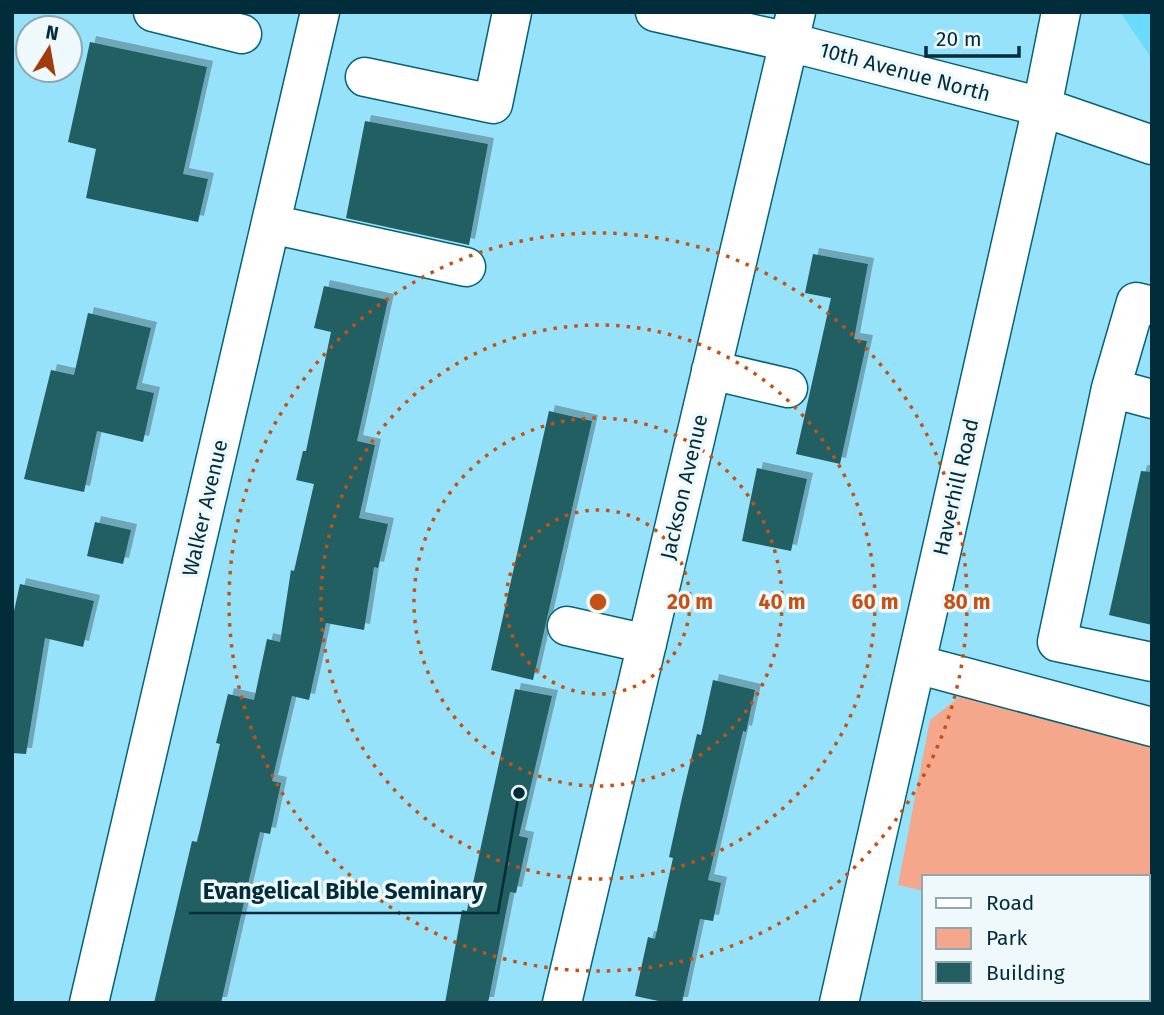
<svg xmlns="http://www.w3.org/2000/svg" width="1164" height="1015" font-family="'Fira Sans',sans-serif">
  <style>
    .built { fill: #6bdbfd }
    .green { fill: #f4a78b }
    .building { fill: #225e62; filter: url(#shadow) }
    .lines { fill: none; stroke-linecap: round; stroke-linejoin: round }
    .minor-casing { stroke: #076277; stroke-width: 41 }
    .minor { stroke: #fff; stroke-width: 38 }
    .ring { fill: none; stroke: #c55213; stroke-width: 3.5; stroke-dasharray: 3.5 7 }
    .labels { text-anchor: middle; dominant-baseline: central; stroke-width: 7; stroke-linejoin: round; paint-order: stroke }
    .street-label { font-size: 21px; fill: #002d39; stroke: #eff8fb }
    .centre { fill: #c55213; stroke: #eff8fb; stroke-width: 3.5 }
    .ring-label { font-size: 21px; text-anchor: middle; font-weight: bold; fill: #c55213; stroke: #eff8fb; stroke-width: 7; stroke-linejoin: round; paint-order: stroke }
    .leader { fill: none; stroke: #002d39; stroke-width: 2.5 }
    .callout-dot { fill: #002d39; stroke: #eff8fb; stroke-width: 2.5 }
    .callout-label { font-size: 23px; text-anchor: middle; font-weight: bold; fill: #002d39; stroke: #eff8fb; stroke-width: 7; stroke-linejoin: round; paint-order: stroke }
  </style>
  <defs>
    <filter id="shadow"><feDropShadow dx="6" dy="-6" stdDeviation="0" flood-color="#0004"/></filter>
  </defs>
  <rect width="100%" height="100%" fill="#97e2fb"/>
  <path class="built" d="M 1120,12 L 1152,12 L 1152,59 Z"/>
  <path class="green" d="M 971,688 L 1152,739 L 1152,943 L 1148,942 L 1148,877 L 924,877 L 924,891 L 898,885 L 930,720 Z"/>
  <path class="building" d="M 90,42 L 207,67 L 183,174 L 208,179 L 198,222 L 86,198 L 96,149 L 68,142 Z
    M 365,121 L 488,144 L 469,245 L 346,218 Z
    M 813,254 L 868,264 L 854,339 L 867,341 L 840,464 L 796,454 L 831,298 L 805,293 Z
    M 324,286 L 388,300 L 357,441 L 375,445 L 359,518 L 388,524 L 378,568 L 374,567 L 364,630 L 326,623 L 309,700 L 292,696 L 272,781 L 281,783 L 270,834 L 260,832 L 221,1003 L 154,1003 L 192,841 L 197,842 L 220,744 L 216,743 L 228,694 L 254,700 L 267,639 L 280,642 L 291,570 L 294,571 L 314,484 L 296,480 L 303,451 L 306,451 L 331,332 L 314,328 Z
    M 88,313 L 151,328 L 136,389 L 154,393 L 143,442 L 97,431 L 84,492 L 24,479 L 51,370 L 74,375 Z
    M 549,411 L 592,421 L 533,680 L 491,670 Z
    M 757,468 L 807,479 L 791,551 L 742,541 Z
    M 1141,471 L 1152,472 L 1152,625 L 1109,615 Z
    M 95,522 L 131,530 L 123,564 L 87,556 Z
    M 20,584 L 94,601 L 83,647 L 45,638 L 26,754 L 12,753 L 12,620 Z
    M 713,680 L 755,690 L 746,732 L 743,731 L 708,880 L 721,883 L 713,921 L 700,919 L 682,1003 L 668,1003 L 635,996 L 648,937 L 655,939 L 673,858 L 669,857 L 681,802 L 697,734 L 701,735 Z
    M 515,689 L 552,696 L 519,836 L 528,838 L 516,893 L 510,892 L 488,1003 L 445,1003 L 462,910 L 467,911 Z"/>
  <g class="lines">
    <g class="minor-casing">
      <path id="minor" d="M 153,12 L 242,34
        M 655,12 L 789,42 L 1042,107 L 1152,145
        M 365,77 L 493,104 L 512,12
        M 271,224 L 466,267
        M 711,370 L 788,388
        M 1111,388 L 1136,302 L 1152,306
        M 1152,399 L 1111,388 L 1057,642 L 1152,662
        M 567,626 L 647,644
        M 916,664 L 1152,727
        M 89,1003 L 320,12
        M 562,1003 L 796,12
        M 839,1003 L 1042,107 L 1061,12"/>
    </g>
    <use href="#minor" class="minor"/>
  </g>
  <g class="ring">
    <circle cx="598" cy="602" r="92"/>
    <circle cx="598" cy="602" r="184"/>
    <circle cx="598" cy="602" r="277"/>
    <circle cx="598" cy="602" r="369"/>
  </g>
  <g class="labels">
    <g class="street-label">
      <text transform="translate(905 72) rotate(15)">10th Avenue North</text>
      <text transform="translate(684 487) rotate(-77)">Jackson Avenue</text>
      <text transform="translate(956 487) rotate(-77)">Haverhill Road</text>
      <text transform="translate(205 508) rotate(-77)">Walker Avenue</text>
    </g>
  </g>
  <circle cx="598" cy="602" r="10" class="centre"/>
  <g class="ring-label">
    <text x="690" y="609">20 m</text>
    <text x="782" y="609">40 m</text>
    <text x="875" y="609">60 m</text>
    <text x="967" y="609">80 m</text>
  </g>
  <path class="leader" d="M519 793L498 913H189"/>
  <circle class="callout-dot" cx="519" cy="793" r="7"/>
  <g class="callout-label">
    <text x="343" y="899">Evangelical Bible Seminary</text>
  </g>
  <rect width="1164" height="1015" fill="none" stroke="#002d39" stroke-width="28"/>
  <rect x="922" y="875" width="228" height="126" fill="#eff8fb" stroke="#8fa7ad" stroke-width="2"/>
  <rect x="936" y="898" width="35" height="10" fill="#ffffff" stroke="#8fa7ad" stroke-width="2"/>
  <text x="986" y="910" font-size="21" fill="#002d39">Road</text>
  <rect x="936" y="928" width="35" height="21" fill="#f4a78b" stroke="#8fa7ad" stroke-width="2"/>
  <text x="986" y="945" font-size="21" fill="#002d39">Park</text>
  <rect x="936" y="962" width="35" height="21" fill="#225e62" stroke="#8fa7ad" stroke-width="2"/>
  <text x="986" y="980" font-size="21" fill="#002d39">Building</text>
  <g transform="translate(49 49) rotate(11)"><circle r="33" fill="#eff8fb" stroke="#8fa7ad" stroke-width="2"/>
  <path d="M0-5L12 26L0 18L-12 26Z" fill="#a03b0c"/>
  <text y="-10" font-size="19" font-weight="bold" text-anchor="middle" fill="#002d39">N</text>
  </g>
  <path d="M926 46v10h93v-10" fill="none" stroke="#002d39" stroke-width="3.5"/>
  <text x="936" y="46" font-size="21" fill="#002d39" stroke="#eff8fb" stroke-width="5" paint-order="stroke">20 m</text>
</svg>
